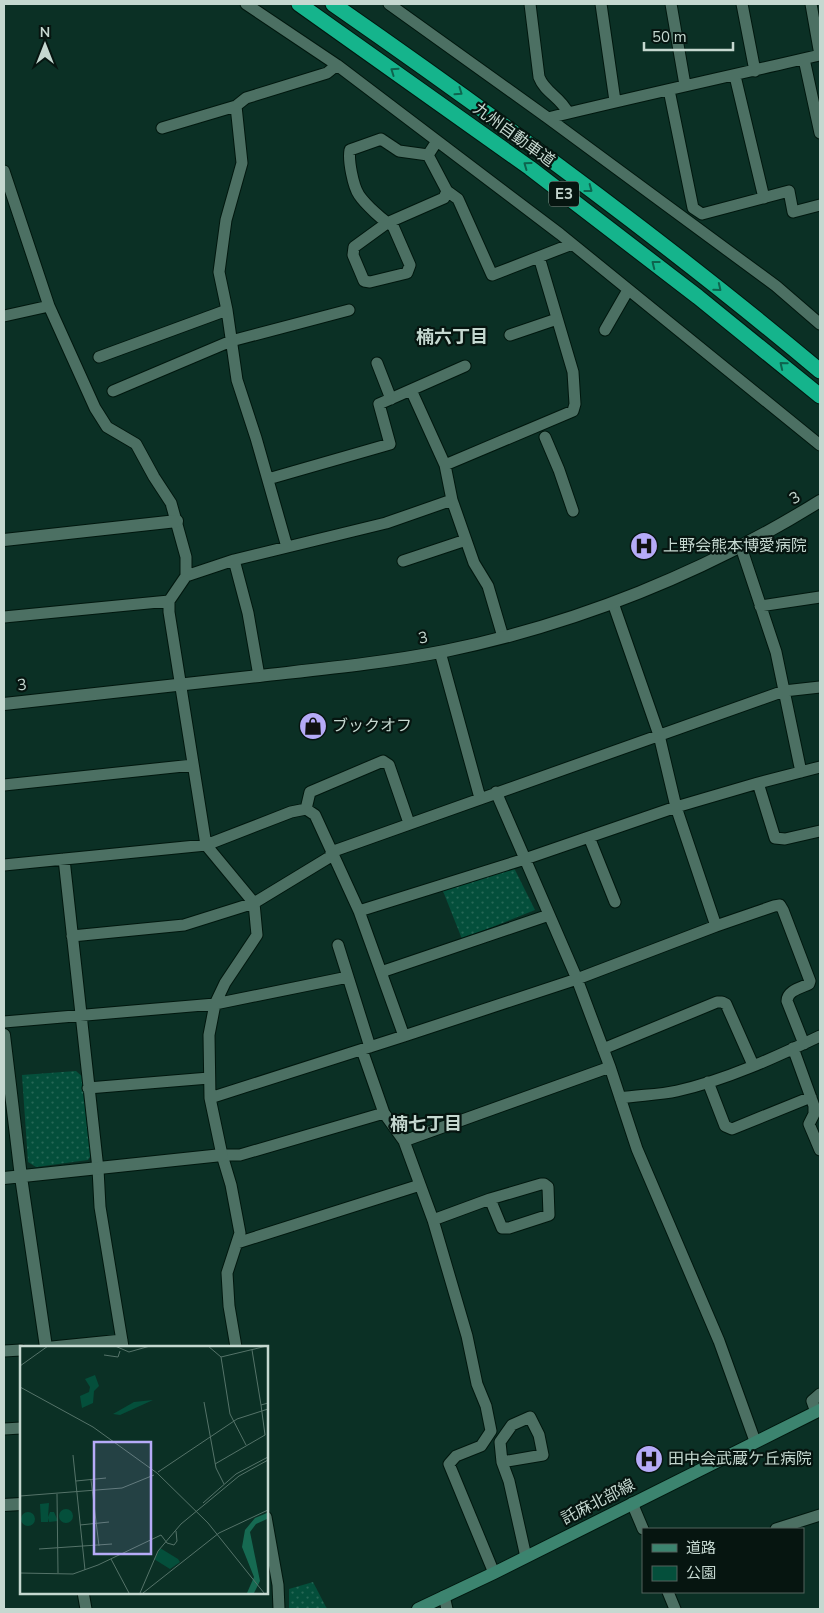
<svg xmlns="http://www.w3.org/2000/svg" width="824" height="1613" font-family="'Nunito Sans','Noto Sans JP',sans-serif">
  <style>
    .green { fill: url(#green-dots) }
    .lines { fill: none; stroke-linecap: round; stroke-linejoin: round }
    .minor-casing { stroke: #00170e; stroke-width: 13 }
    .tertiary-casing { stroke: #00170e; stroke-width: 14 }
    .secondary-casing { stroke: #00170e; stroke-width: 14 }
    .motorway-casing { stroke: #00170e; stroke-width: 17 }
    .minor { stroke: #4c7063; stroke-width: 11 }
    .tertiary { stroke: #4c7063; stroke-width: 12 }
    .secondary { stroke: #3c846f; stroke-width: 12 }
    .motorway { stroke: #15b48c; stroke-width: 15 }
    .oneway { stroke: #0e644e }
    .labels { text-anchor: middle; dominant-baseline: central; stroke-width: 4.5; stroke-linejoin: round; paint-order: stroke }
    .shield { fill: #061510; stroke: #8c9e96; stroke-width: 1 }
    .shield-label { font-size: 15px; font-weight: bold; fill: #c5d8d0 }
    .street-label { font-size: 16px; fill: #c5d8d0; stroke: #061510 }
    .poi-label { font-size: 16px; fill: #c5d8d0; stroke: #061510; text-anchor: start }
    .neighbourhood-label { font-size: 18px; font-weight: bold; fill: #c5d8d0; stroke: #061510 }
    .inset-road { fill: none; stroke: #557369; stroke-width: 1 }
    .view { fill: #b6abf8; fill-opacity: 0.15; stroke: #b6abf8; stroke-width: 2.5 }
    .inset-edge { fill: none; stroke: #c5d8d0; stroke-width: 2.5 }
  </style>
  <defs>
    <pattern id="green-dots" width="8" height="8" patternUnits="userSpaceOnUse" patternTransform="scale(1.25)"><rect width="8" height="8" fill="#044f3b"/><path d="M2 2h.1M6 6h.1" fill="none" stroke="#276856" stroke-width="1.8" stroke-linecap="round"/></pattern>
  </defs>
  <rect width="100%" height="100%" fill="#0b3025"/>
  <path class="green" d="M 514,868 L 535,910 L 462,939 L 443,891 Z
    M 76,1071 L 85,1079 L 92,1154 L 88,1160 L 36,1167 L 28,1162 L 22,1075 Z
    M 313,1582 L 327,1609 L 289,1609 L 289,1589 Z"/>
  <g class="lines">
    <g class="minor-casing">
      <path id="minor" d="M 246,4 L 337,65 L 560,234 L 820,445
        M 389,4 L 548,118 L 776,286 L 820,324
        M 530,4 L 539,77 C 545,93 561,97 568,113
        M 601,4 L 615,101
        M 671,4 L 685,85
        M 742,4 L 755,71
        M 811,4 L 820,55
        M 804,59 L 820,133
        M 735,76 L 764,198
        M 669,90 L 693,208 L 702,214 L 789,191 L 793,212 L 820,205
        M 548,118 C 639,96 730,76 820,55
        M 162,128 L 236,106
        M 428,155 L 399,151 L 381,139 L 350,150 C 348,160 353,186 359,195 C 365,204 384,222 393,226 L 410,265 L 407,273 L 370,282 L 364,281 L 353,255 L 354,247 L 387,223 L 444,198 L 447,191 L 428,155 L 437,141
        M 4,171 L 49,306 L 95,408 L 107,427 L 136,444 L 154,477 L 171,503 L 186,557 L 186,576 L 169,601 L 169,612 L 206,845 L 254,903 L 257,935 L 225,983 L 215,1004 L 209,1035 L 210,1098 L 222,1155 L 231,1185 L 240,1233 L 227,1273 L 229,1306 L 236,1347
        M 447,191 L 458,199 L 492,275 L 572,244
        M 4,316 L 49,306
        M 605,330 L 628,290
        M 510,335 L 557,319
        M 99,357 L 227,310
        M 377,363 L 391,399
        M 113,391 L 231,341 L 349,310
        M 545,437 L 559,470 L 573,511
        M 445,465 L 573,411 L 575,404 L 573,372 L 539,257
        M 268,479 L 390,444 L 379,404 L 465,366
        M 452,500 L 474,563 L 488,586 L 503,637
        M 287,547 L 256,438 L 237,380 L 227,310 L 219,272 L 226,220 L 242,163 L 236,106 L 246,98 L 327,73 L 337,65
        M 741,547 L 776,652 L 801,772
        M 234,560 L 248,613 L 259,676
        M 403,561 L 466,540
        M 186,576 L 234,560 L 386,523 L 452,500 L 445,465 L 411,390
        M 760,606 L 820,597
        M 4,617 L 169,601
        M 440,652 L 480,798
        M 758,783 L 775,838 L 785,839 L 820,831
        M 4,785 L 193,765
        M 496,792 L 577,979 L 610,1067
        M 306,809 L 310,792 L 383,761 L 389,765 L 409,823
        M 589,837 L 615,902
        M 331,852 L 784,691 L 820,687
        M 64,859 L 98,1169 L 100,1207 L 123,1347
        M 4,865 L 206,845 L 291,812 L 306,809 L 315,815 L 359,911 L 404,1036
        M 359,911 L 525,859 L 676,807 L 758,783 L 820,767
        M 716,926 L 774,906 L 780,905 L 783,910 L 810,981 L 809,984 C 800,988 787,991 787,1001 L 804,1044
        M 72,936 L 184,925 L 254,903 L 333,855
        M 338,945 L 370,1047
        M 381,972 L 549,915
        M 4,1022 L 215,1004 L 348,977
        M 793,1048 L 814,1106 L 814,1114 L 809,1124 L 820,1150
        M 603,1049 L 717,1002 L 722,1002 L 726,1004 L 753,1065
        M 362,1050 L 384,1113
        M 708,1082 L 725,1126 L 732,1129 L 811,1097
        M 88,1088 L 209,1078
        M 210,1098 L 404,1036 L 577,979 L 716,926 L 676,807 L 659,735 L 613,603
        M 620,1098 C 639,1095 659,1095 677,1091 C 726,1080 776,1057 820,1036
        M 404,1141 L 610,1067 L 637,1149 L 719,1341 L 755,1441
        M 222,1155 L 240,1155 L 384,1113 L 404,1141 L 433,1220 L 467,1336 L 477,1384 L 486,1406 L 491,1431 L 481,1446 L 456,1456 L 449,1464 L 494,1573
        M 433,1220 L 490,1199 L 541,1184 L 544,1184 L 548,1187 L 549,1215 L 509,1228 L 502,1228 L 490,1199
        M 237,1243 L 420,1185
        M 52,1347 L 122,1340
        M 4,1351 L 21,1350
        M 816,1412 L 812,1401 L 820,1394
        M 4,1429 L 21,1428
        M 502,1462 L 543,1455 L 539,1435 L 530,1417 L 512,1425 L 500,1442 L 502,1462 L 509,1481 L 526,1557
        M 632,1503 L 643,1529
        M 266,1517 L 278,1585 L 279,1609
        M 776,1529 L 820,1515
        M 83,1592 L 86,1609
        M 668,1592 L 675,1609
        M 444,1596 L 447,1609"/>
    </g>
    <g class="tertiary-casing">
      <path id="tertiary" d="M 4,540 L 177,521
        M 4,704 C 89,694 174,685 259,676 C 321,669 384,663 445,651 C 577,624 706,572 820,501
        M 4,1035 L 21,1177 L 46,1347
        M 4,1178 L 222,1155
        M 4,1505 L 21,1504"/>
    </g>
    <g class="secondary-casing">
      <path id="secondary" d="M 418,1609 L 494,1573 L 820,1410"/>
    </g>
    <g class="motorway-casing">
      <path id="motorway" d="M 299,4 L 530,168 L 698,297 L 820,396
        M 333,4 C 500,120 664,240 820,371"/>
    </g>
    <use href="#minor" class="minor"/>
    <use href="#tertiary" class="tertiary"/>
    <use href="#secondary" class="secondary"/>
    <use href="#motorway" class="motorway"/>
  </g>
  <defs><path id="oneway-chevron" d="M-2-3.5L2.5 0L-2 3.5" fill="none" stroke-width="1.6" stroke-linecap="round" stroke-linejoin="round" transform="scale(1.25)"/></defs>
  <g class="oneway">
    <use href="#oneway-chevron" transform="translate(394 71) rotate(-145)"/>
    <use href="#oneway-chevron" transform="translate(459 92) rotate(35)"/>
    <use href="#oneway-chevron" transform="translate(527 165) rotate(-144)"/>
    <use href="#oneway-chevron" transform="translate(589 189) rotate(37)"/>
    <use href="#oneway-chevron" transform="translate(655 264) rotate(-142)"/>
    <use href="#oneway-chevron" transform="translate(718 288) rotate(39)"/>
    <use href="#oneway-chevron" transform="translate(783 365) rotate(-141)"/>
  </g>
  <defs>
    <g id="hospital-disc" transform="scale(1.4375)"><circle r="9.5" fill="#b6abf8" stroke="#061510"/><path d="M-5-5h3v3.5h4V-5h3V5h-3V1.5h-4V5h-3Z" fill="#111"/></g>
    <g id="shop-disc" transform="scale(1.4375)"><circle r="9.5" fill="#b6abf8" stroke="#061510"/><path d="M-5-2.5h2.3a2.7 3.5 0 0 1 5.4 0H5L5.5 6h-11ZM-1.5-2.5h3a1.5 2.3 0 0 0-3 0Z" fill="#111"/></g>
  </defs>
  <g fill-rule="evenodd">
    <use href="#hospital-disc" x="644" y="546"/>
    <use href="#shop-disc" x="313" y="726"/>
    <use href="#hospital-disc" x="649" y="1459"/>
  </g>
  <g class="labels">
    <rect class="shield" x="549" y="181.5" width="30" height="25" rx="4"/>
    <g class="shield-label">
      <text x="564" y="194">E3</text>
    </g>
    <g class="street-label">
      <text transform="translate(514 135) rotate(36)">九州自動車道</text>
      <text transform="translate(795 498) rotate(-30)">3</text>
      <text transform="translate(423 638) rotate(-10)">3</text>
      <text transform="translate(22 685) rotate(-6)">3</text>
      <text transform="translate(598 1502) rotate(-27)">託麻北部線</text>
    </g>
    <g class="poi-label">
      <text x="663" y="546">上野会熊本博愛病院</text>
      <text x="332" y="726">ブックオフ</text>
      <text x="668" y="1459">田中会武蔵ケ丘病院</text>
    </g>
    <g class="neighbourhood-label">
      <text x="452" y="337">楠六丁目</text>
      <text x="426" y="1124">楠七丁目</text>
    </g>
  </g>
  <g transform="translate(20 1346)">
    <rect width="248" height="248" fill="#0b3025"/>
    <path d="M39 170a7 7 0 1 1 14 0a7 7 0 1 1-14 0ZM 140,202 L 158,213 L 160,216 L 150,223 L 134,213 Z" fill="#044f3b"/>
    <path d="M 75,29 L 79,40 L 74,45 L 73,57 L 62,62 L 60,50 L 69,46 L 70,41 L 65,33 ZM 133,54 L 100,69 L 93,68 L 114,56 Z" fill="#044f3b"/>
    <path d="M 29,157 L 28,171 L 30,166 L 34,166 L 38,175 L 29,176 L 29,172 L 28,176 L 21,176 L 20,158 ZM1 173a7 7 0 1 1 14 0a7 7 0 1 1-14 0Z" fill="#044f3b"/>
    <path d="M 247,167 L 247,173 L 236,178 L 230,186 L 240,235 L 234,247 L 227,247 L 234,231 L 222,201 L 225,184 L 235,172 Z" fill="#166a52"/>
    <path class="inset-road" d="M 95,0 L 109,6 L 130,0M 188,0 L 201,11 L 210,68 L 226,99M 232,4 L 241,59 L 248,57M 84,9 L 98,11 L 100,5M 201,11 L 247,0M 0,20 L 28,0M 0,41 L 73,81 L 137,127 L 188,177 L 244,247M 184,56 L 196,122 L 204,138M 53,109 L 65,224M 195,118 L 245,89 L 241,59M 138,126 L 217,73 L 248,63M 71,134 L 79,200M 56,135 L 86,132M 37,148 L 38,227M 0,150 L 102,142 L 134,129M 183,157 L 216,128 L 248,111M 60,179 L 89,176M 19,203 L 92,198M 91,213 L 109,247M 0,227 L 53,228 L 78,219 L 141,189 L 147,197 L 154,199 L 157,195 L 156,185M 120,247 L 138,205 L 161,178 L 219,130 L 248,114M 123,247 L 199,187 L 248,164"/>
    <path class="view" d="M 74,96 L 131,96 L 131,208 L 74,208 Z"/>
    <rect width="248" height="248" class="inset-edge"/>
  </g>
  <rect width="824" height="1613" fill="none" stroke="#c5d8d0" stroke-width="10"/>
  <rect x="642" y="1528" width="162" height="65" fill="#061510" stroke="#52635d"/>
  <rect x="652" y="1544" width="25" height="8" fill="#3c846f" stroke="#52635d"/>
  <text x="686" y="1553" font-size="15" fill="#c5d8d0">道路</text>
  <rect x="652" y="1566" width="25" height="15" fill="#044f3b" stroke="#52635d"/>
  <text x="686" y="1578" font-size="15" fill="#c5d8d0">公園</text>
  <g transform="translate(45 45)" stroke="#061510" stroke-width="4" paint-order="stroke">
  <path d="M0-4L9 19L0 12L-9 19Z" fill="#c5d8d0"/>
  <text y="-8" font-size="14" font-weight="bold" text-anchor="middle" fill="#c5d8d0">N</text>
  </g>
  <path d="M644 42v8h89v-8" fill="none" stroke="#c5d8d0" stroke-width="2.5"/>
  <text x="652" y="42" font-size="15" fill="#c5d8d0" stroke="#061510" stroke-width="4" paint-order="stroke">50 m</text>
</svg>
